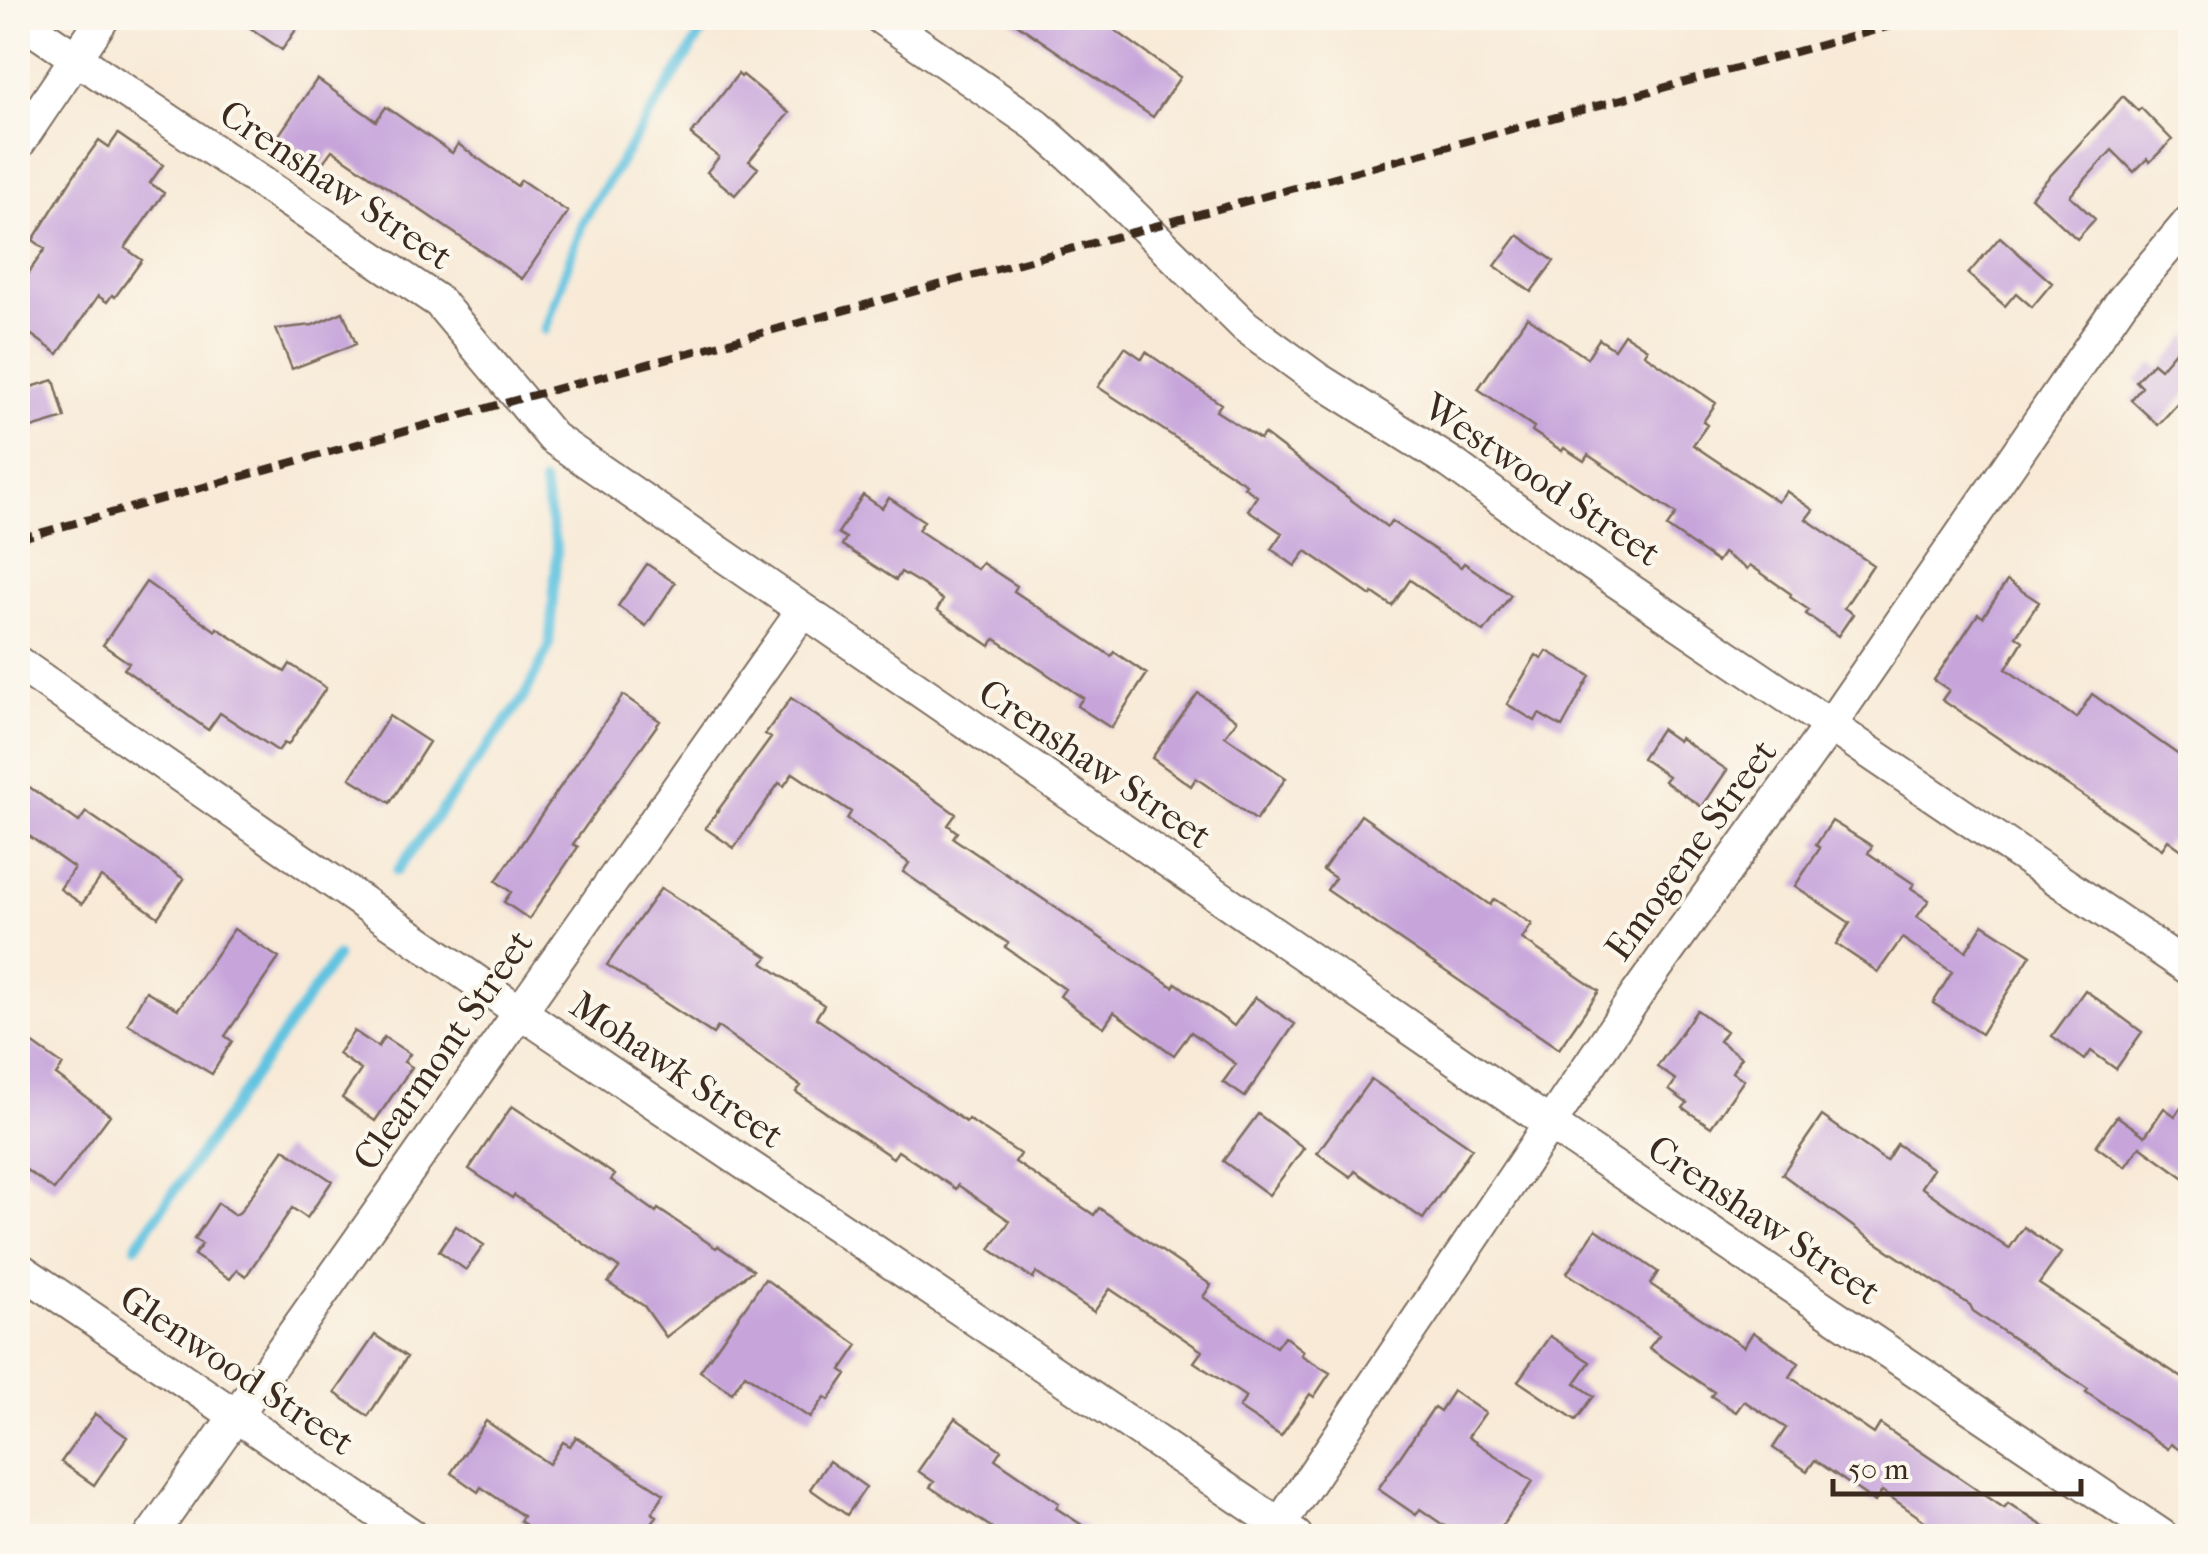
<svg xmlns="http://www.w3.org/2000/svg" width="2208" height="1554" font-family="'IM FELL French Canon',serif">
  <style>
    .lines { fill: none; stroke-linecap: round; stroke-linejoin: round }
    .stream { stroke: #62c3e0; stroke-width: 10 }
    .building { fill: #c7a5db }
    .street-casing { stroke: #7d6d5f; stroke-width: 36 }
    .street { stroke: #fff; stroke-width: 32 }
    .rail { stroke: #3b2a1e; stroke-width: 8; stroke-dasharray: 15 8; stroke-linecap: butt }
    .labels { text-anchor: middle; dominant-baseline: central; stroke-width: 8; stroke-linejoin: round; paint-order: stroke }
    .street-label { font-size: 38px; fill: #3b2a1e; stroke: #fbf7ec }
  </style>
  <rect width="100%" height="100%" fill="#fbf7ec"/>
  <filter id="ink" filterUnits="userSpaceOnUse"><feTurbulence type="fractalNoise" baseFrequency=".01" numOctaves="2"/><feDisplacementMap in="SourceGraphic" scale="20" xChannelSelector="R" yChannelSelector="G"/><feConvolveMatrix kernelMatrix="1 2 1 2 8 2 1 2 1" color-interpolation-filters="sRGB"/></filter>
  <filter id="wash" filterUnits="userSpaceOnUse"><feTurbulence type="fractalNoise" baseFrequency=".0048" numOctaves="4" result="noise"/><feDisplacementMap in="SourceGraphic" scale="40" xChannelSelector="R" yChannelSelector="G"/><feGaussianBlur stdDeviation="2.25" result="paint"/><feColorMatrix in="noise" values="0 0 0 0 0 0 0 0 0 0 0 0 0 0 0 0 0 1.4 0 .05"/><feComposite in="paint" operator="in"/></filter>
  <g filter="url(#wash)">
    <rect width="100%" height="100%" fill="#f8ead7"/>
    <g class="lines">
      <path class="stream" d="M 545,330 L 583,221 L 711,18
        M 397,871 L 524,697 L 549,647 L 557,551 L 543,483
        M 136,1246 L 337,956"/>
    </g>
    <g id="blocks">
      <path class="building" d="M 236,18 L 304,18 L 282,50 Z
        M 1008,18 L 1098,18 L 1180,77 L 1153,117 Z
        M 738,74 L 741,77 L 743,75 L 789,113 L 749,161 L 758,168 L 735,195 L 707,172 L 719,157 L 691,135 Z
        M 317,79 L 376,121 L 386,107 L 452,153 L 458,144 L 517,186 L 521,180 L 568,212 L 522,279 L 332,150 L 321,165 L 279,135 Z
        M 2123,96 L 2138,111 L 2141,108 L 2172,140 L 2150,162 L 2147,159 L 2134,172 L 2112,150 L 2070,196 L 2095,219 L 2077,239 L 2031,197 Z
        M 118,134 L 163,165 L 150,183 L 164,193 L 125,248 L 142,260 L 115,297 L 112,295 L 107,302 L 98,296 L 58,354 L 18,325 L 18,288 L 45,249 L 33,240 L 74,175 L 99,140 L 109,147 Z
        M 1518,235 L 1554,261 L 1531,292 L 1495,266 Z
        M 2000,237 L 2052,283 L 2032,307 L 2016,293 L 2005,306 L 1968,274 Z
        M 343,312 L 356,344 L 292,369 L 276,329 L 313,325 Z
        M 1527,317 L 1587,358 L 1599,339 L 1614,349 L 1624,334 L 1647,349 L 1644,354 L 1716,403 L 1703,422 L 1707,425 L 1693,445 L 1778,502 L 1786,491 L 1813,510 L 1806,519 L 1873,565 L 1844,608 L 1853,614 L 1838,636 L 1806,614 L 1809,610 L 1790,597 L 1791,594 L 1750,565 L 1747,569 L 1723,553 L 1717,562 L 1667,527 L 1676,514 L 1588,455 L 1584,461 L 1564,448 L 1562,451 L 1532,431 L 1534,427 L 1478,389 Z
        M 2190,334 L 2190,390 L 2158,425 L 2131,400 L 2142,387 L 2136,381 L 2153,363 L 2160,369 Z
        M 1125,347 L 1142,359 L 1146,352 L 1221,404 L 1216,411 L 1260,439 L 1264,434 L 1387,527 L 1391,521 L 1461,567 L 1464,563 L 1511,595 L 1484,632 L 1410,580 L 1392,606 L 1373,593 L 1371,596 L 1306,551 L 1295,566 L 1271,549 L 1282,533 L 1248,510 L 1257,496 L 1244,487 L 1246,484 L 1098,387 Z
        M 54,380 L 65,418 L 18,432 L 18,391 Z
        M 863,495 L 882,508 L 889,498 L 924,521 L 918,530 L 977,569 L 982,563 L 1017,586 L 1014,591 L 1111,656 L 1114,652 L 1147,674 L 1111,728 L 1077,706 L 1083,698 L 995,639 L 990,646 L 937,610 L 943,600 L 923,585 L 901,572 L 896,580 L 842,545 L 846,538 L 838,533 Z
        M 647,564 L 675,583 L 646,626 L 618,606 Z
        M 2007,581 L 2039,602 L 2016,636 L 2023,641 L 2006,669 L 2076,718 L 2092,694 L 2190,763 L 2190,856 L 2168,840 L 2162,849 L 1942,700 L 1949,690 L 1934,680 L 1978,614 L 1983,617 Z
        M 146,582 L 216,631 L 217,628 L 285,672 L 290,664 L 326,688 L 288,745 L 284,743 L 278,751 L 220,713 L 208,730 L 124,669 L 129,663 L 103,645 Z
        M 1547,651 L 1590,676 L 1562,727 L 1539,714 L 1535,721 L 1507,704 L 1536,655 L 1542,659 Z
        M 1198,693 L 1237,720 L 1225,736 L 1286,778 L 1256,820 L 1196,778 L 1191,786 L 1152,758 Z
        M 623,695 L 660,721 L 573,844 L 578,847 L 529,919 L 504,902 L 511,892 L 496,881 Z
        M 791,698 L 956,814 L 948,825 L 957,832 L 953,838 L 1173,987 L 1176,983 L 1234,1026 L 1255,997 L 1295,1024 L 1245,1097 L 1223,1082 L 1236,1064 L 1191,1032 L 1174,1055 L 1114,1012 L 1104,1027 L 1078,1010 L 1060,996 L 1065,989 L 1005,947 L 1008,943 L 903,872 L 909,863 L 847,819 L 851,812 L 793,773 L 784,786 L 779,783 L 734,848 L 705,828 L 771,738 L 765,734 Z
        M 389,716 L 429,742 L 390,803 L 350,778 Z
        M 1661,729 L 1678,741 L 1680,738 L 1727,770 L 1702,807 L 1664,781 L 1668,776 L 1642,758 Z
        M 18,779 L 79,822 L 86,812 L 184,879 L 158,917 L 101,877 L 82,904 L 60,889 L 74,868 L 18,828 Z
        M 1361,815 L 1490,905 L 1494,899 L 1532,924 L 1522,939 L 1599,991 L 1559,1049 L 1327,890 L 1335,878 L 1323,870 Z
        M 1832,821 L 1872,846 L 1868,853 L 1914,884 L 1911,888 L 1929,900 L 1917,917 L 1966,951 L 1983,924 L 2031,955 L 1981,1034 L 1933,1003 L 1952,972 L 1902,938 L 1878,972 L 1836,944 L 1850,923 L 1795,886 L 1820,848 L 1816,845 Z
        M 661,888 L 768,957 L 763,963 L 824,1005 L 816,1018 L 966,1122 L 968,1119 L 1020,1154 L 1015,1162 L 1094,1215 L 1099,1208 L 1211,1285 L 1203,1297 L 1276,1347 L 1284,1336 L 1303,1351 L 1301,1355 L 1330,1373 L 1314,1397 L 1310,1394 L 1281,1436 L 1239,1408 L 1246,1397 L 1194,1362 L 1202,1351 L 1110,1289 L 1094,1312 L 1036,1273 L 1033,1279 L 990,1249 L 1010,1221 L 958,1185 L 956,1189 L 898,1151 L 893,1158 L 796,1092 L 801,1086 L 718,1027 L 713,1034 L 607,965 Z
        M 234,929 L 279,958 L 225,1036 L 232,1041 L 212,1074 L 128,1024 L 146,991 L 178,1009 Z
        M 2085,990 L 2142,1032 L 2116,1069 L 2091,1051 L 2085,1060 L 2052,1036 Z
        M 1697,1010 L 1726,1031 L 1719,1041 L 1741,1057 L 1732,1072 L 1744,1080 L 1711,1127 L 1683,1108 L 1687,1103 L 1669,1090 L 1676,1080 L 1657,1067 Z
        M 354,1031 L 378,1047 L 384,1037 L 410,1054 L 404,1062 L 412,1067 L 375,1121 L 342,1098 L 361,1070 L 338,1054 Z
        M 18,1033 L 63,1065 L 56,1075 L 110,1115 L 54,1190 L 18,1164 Z
        M 1371,1079 L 1472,1148 L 1423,1219 L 1355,1171 L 1351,1177 L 1317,1153 Z
        M 2190,1093 L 2190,1182 L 2140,1146 L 2125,1167 L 2096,1146 L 2117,1116 L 2145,1136 L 2164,1108 L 2175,1116 Z
        M 512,1106 L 615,1175 L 611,1180 L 656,1212 L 658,1209 L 716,1248 L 718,1246 L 753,1270 L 666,1337 L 644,1306 L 608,1283 L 619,1268 L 514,1195 L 512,1198 L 469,1169 Z
        M 1258,1114 L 1304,1148 L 1269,1195 L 1223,1161 Z
        M 1822,1116 L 1886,1161 L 1897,1144 L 1933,1169 L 1921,1187 L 2009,1249 L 2024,1227 L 2061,1253 L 2039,1284 L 2190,1383 L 2190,1457 L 2171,1444 L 2168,1449 L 2086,1392 L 2088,1389 L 1973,1311 L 1970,1305 L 1859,1231 L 1782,1174 Z
        M 284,1149 L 332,1181 L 307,1218 L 292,1208 L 246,1276 L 237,1270 L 230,1279 L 194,1255 L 202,1244 L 194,1239 L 218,1203 L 235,1215 L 240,1212 Z
        M 456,1226 L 484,1245 L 466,1270 L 439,1251 Z
        M 1596,1229 L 1658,1272 L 1650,1284 L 1744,1347 L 1753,1332 L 1799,1363 L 1790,1377 L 1874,1434 L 1880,1424 L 2004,1508 L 2008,1503 L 2058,1536 L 1917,1536 L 1926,1522 L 1882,1491 L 1875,1502 L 1815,1460 L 1807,1471 L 1773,1448 L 1786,1428 L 1744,1401 L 1736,1412 L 1711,1396 L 1714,1392 L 1649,1348 L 1659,1335 L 1567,1273 Z
        M 765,1279 L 858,1345 L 841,1370 L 847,1374 L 829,1400 L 825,1397 L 810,1418 L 745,1374 L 732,1393 L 700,1371 Z
        M 375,1335 L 407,1357 L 368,1416 L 335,1393 Z
        M 1550,1336 L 1590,1362 L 1575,1383 L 1594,1396 L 1576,1420 L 1518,1381 Z
        M 1453,1391 L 1485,1413 L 1468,1437 L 1533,1481 L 1495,1536 L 1459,1536 L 1420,1509 L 1416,1515 L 1378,1489 L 1434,1407 L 1440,1411 Z
        M 95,1414 L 127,1437 L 94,1485 L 61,1462 Z
        M 955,1418 L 1001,1450 L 995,1459 L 1059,1503 L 1056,1508 L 1099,1536 L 984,1536 L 991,1527 L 930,1487 L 934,1482 L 918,1471 Z
        M 486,1421 L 549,1464 L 563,1442 L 570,1446 L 576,1437 L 664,1494 L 652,1513 L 657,1516 L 642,1536 L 542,1536 L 520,1521 L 523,1516 L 481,1487 L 478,1492 L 451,1473 Z
        M 829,1461 L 866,1487 L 847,1515 L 810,1489 Z"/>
    </g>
  </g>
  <g filter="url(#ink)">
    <use href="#blocks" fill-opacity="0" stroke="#7d6d5f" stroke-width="2.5"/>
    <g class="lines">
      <g class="street-casing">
        <path id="street" d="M 881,18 L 1035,124 L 1091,174 L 1245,326 L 1316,378 L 1451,463 L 1575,553 L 2190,969
          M 18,19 L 439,302 L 553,438 L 1550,1124 L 2162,1536
          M 18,144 L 103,18
          M 18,663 L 519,1011 L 1296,1536
          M 18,1268 L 413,1536
          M 151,1536 L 802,612
          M 1272,1536 L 1638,993 L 1831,724 L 2122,301 L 2190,221"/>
      </g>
      <use href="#street" class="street"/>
      <path class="rail" d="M 18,539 L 519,399 L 1920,18"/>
    </g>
  </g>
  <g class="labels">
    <g class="street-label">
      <text transform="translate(336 185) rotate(34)">Crenshaw Street</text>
      <text transform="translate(1542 480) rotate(34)">Westwood Street</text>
      <text transform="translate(1095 764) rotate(34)">Crenshaw Street</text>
      <text transform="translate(1691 850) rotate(-54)">Emogene Street</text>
      <text transform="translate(443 1050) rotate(-55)">Clearmont Street</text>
      <text transform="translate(677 1070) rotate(34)">Mohawk Street</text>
      <text transform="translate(1764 1220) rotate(34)">Crenshaw Street</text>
      <text transform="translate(237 1370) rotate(34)">Glenwood Street</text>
    </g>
  </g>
  <rect width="2208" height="1554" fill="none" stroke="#fbf7ec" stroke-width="60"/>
  <path d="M1833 1479v15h248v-15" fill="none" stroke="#3b2a1e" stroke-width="5"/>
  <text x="1848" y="1479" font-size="30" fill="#3b2a1e" stroke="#fbf7ec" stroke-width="8" paint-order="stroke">50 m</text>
</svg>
